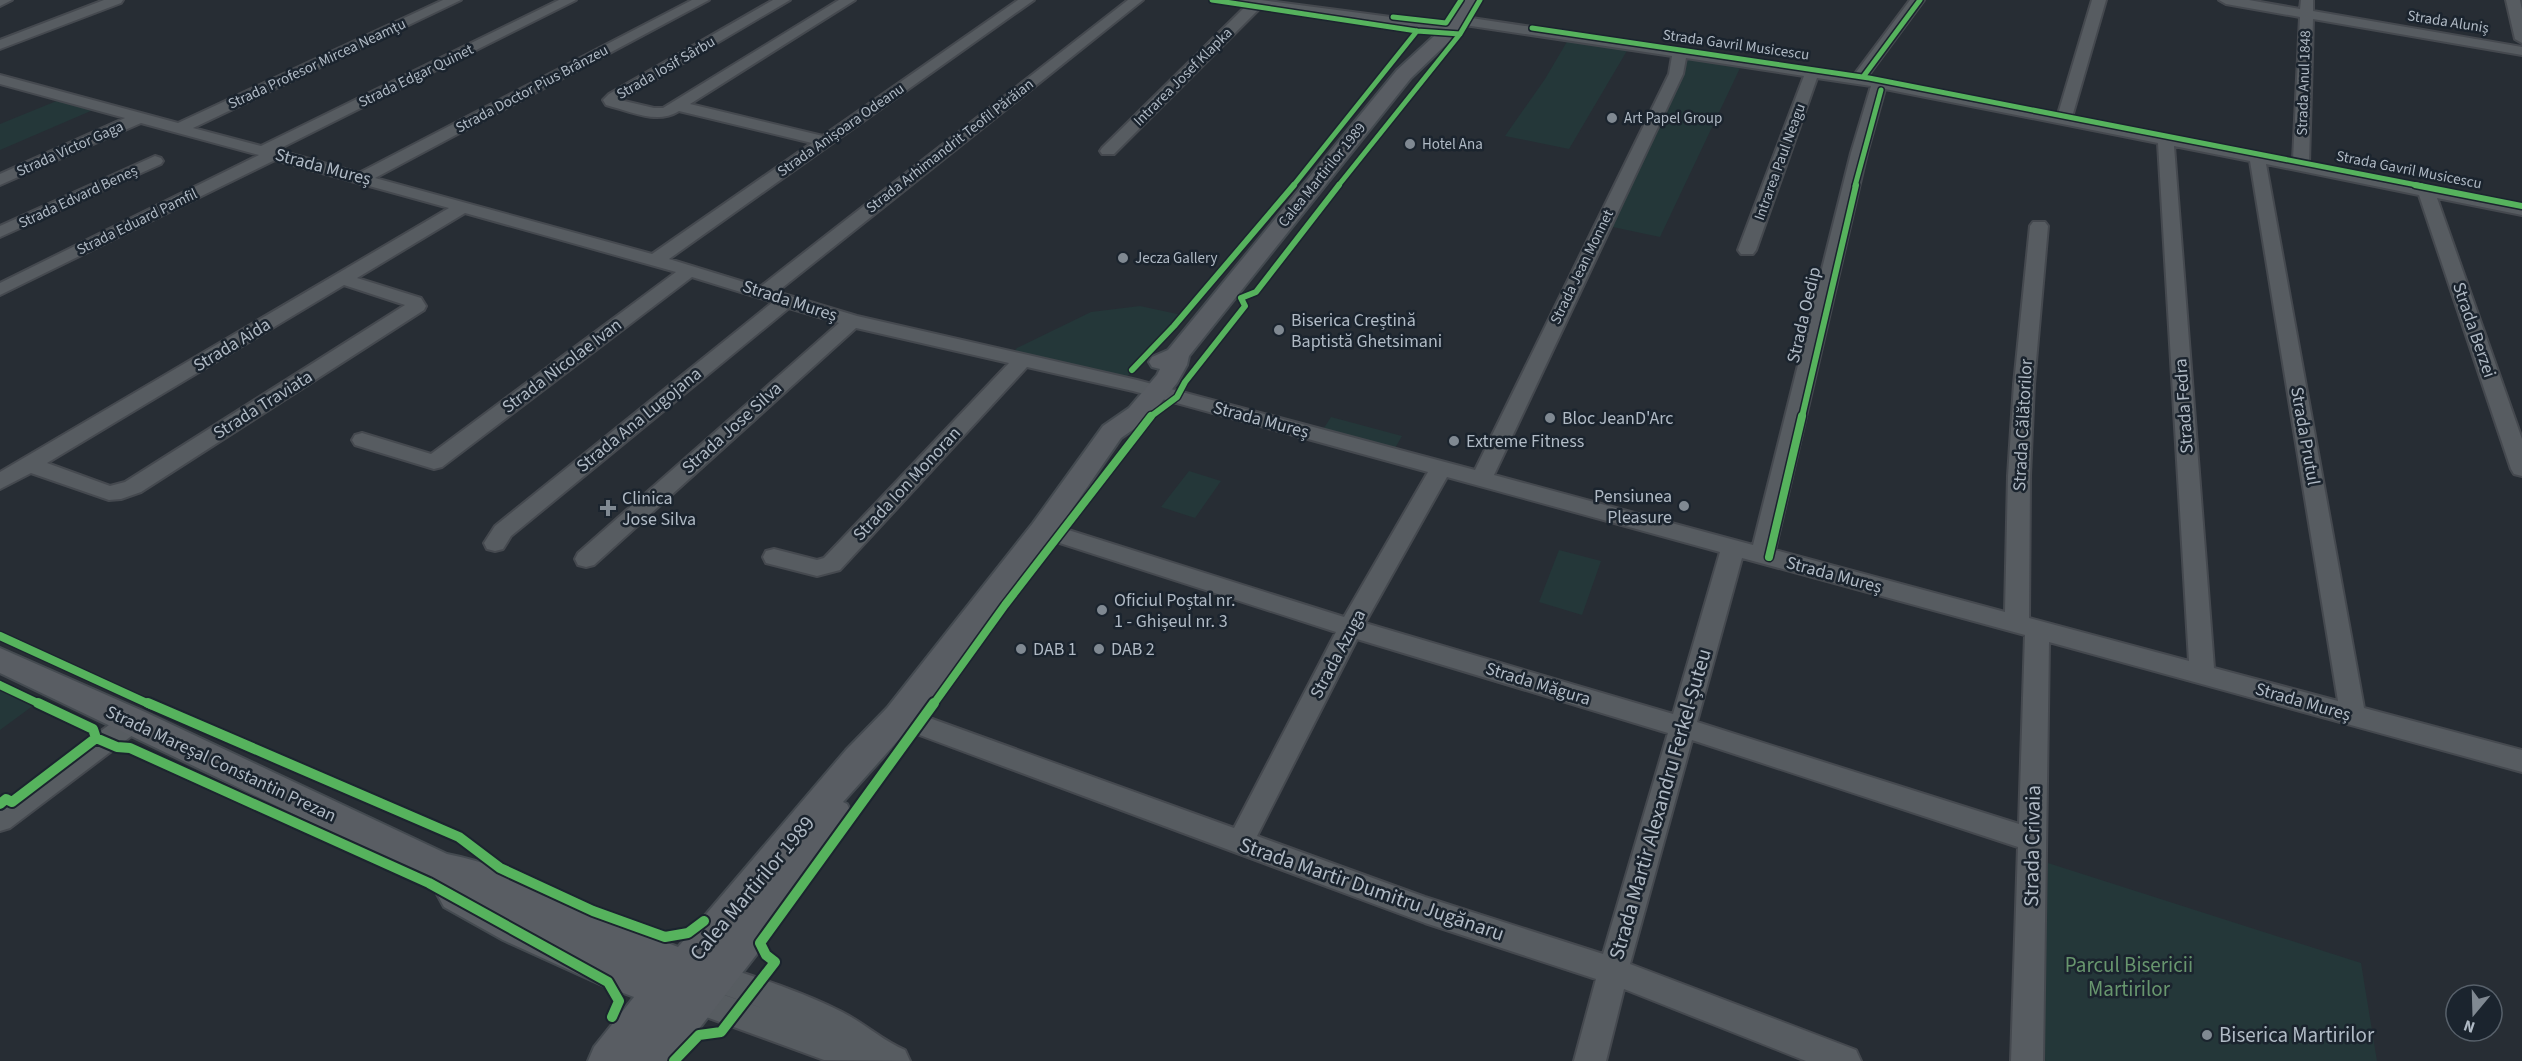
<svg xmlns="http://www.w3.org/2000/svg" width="2522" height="1061" font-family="'Source Sans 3',sans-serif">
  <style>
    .green { fill: #243739 }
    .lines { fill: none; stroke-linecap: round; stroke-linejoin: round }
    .minor-casing { stroke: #45494f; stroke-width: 4 }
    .major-casing { stroke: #444a50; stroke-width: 4 }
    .minor { fill: #575c61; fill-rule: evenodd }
    .major { fill: #595d63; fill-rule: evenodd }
    .cycleway-far3-casing { stroke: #1b242e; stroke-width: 8 }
    .cycleway-far2-casing { stroke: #1b242e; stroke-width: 9 }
    .cycleway-far1-casing { stroke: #1b242e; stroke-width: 11 }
    .cycleway-casing { stroke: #1b242e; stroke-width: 14 }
    .cycleway-far3 { stroke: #56b35d; stroke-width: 5 }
    .cycleway-far2 { stroke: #56b35d; stroke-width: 6 }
    .cycleway-far1 { stroke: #56b35d; stroke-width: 8 }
    .cycleway { stroke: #56b35d; stroke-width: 10 }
    .poi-dot { fill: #808992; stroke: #1b242e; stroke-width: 2 }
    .labels { text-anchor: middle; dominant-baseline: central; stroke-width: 5; stroke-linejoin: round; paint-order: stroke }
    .far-street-label { font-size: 15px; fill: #b0bac5; stroke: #1b242e }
    .far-poi-label { font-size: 15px; fill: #b0bac5; stroke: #1b242e; text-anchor: start }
    .street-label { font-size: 18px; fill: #b0bac5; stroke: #1b242e }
    .poi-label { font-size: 18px; fill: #b0bac5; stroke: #1b242e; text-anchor: start }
    .near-street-label { font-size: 21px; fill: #b0bac5; stroke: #1b242e }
    .near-park-label { font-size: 21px; fill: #68966e; stroke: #1b242e }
    .near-poi-label { font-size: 21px; fill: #b0bac5; stroke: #1b242e; text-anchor: start }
  </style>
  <rect width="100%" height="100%" fill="#272d34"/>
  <path class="green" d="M 1568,40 L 1628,49 L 1569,149 L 1505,136 L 1545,79 Z
    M 1690,58 L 1741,66 L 1660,237 L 1608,226 L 1686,60 Z
    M 59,100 L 93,110 L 0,150 L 0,124 Z
    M 1140,306 L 1182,315 L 1127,377 L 1110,378 L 1013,353 L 1017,348 L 1091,312 Z
    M 1331,417 L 1402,436 L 1394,450 L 1322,431 Z
    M 1189,471 L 1221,481 L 1195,518 L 1161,507 Z
    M 1559,550 L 1601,561 L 1582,615 L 1539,602 Z
    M 0,689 L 34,705 L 0,730 Z
    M 2048,863 L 2361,963 L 2377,1061 L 2041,1061 Z"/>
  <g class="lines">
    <g class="minor-casing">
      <path id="minor" d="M 0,0 L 12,0 L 0,6 Z
        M 104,0 L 123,0 L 121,3 L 0,49 L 0,40 Z
        M 443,0 L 461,0 L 193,128 L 261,146 L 559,0 L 576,0 L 277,150 L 359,173 L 692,0 L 709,0 L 375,178 L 652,254 L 812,143 L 679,111 C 657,125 629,111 606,105 L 603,100 L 609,94 L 773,0 L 790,0 L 620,100 L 654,108 L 663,108 L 839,0 L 855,0 L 690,104 L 823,136 L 1018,0 L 1034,0 L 669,259 L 760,287 L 1128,0 L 1143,0 L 777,292 L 857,316 L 1137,380 L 1475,470 L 1669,74 L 1672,56 L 1458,24 L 1451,20 L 1453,17 L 1458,16 L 1854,75 L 1910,0 L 1924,0 L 1867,77 L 2058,114 L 2092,0 L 2106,0 L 2072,117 L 2293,160 L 2300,17 L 2226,4 L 2219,0 L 2249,0 L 2300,9 L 2301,0 L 2313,0 L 2313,11 L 2522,47 L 2522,55 L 2313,19 L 2309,163 L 2522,205 L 2522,215 L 2437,198 L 2522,439 L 2522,476 L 2514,474 L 2511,469 L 2419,195 L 2266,164 L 2364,708 L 2522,750 L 2522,772 L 2049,642 L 2043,1061 L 2011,1061 L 2018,847 L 1692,740 L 1630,964 L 1856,1050 L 1861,1061 L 1806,1061 L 1624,989 L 1606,1061 L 1574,1061 L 1596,979 L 1425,923 L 890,724 L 886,717 L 890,710 L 899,707 L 1234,828 L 1336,632 L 1035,535 L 1032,530 L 1035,525 L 1043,522 L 1344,617 L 1428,472 L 1133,391 L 1027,367 L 840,570 L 817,576 L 766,563 L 763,557 L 766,551 L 774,549 L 817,560 L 824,558 L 1009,363 L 856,328 L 594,565 L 586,567 L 578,565 L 575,559 L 578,553 L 839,323 L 789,308 L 511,536 L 503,549 L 495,551 L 487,549 L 484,543 L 495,526 L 773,302 L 692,277 L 442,467 L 434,469 L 355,445 L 352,440 L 355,435 L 362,433 L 431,454 L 676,272 L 465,213 L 357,278 L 421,298 L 426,306 L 424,310 L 141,492 L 121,499 L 109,500 L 31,473 L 0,489 L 0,472 L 449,208 L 275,160 L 0,295 L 0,283 L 259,155 L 141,123 L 0,185 L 0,174 L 125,118 L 0,84 L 0,75 L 178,123 ZM 1686,58 L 1804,76 L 1738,250 L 1741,254 L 1753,254 L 1756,250 L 1817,78 L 1871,86 L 1851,153 L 1753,545 L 1494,475 L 1683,74 ZM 1885,89 L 2158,143 L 2189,661 L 2029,618 L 2030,476 L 2034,384 L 2048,226 L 2045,222 L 2033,222 L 2030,226 L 2014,384 L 2008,476 L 2005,612 L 1775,550 L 1867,153 ZM 2174,146 L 2250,161 L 2338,701 L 2214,668 ZM 344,285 L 405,305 L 125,482 L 110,486 L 47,463 ZM 1447,477 L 1720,552 L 1673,714 L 1365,623 ZM 1742,558 L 2025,635 L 2019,824 L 1697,722 ZM 1357,639 L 1668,733 L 1603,954 L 1425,897 L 1257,836 Z
        M 1223,0 L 1261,0 L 1452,25 L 1459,29 L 1452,33 L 1260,8 L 1114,154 L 1102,154 L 1100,151 L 1102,148 L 1246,6 L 1225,3 Z
        M 2506,0 L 2520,0 L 2522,10 L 2522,43 L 2515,39 Z
        M 155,156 L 161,158 L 163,161 L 161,164 L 0,237 L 0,226 Z
        M 133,711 L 142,714 L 146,721 L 142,728 L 10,828 L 0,831 L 0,805 L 124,714 Z
        M 716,964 C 759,978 802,992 842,1012 C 864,1023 883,1041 905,1050 L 910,1061 L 824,1060 L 687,1010 L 683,1000 L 687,990 L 698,986 L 782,1015 L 705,988 L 701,978 L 705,968 Z"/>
    </g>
    <g class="major-casing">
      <path id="major" d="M 1462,0 L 1478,0 L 1458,33 L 1411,78 L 1189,356 L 1187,365 L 1177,383 L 1147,420 L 1121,438 L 1053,537 L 911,726 L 843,802 L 847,804 L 852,814 L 847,824 L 760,950 L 674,1061 L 588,1061 L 594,1047 L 634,997 L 602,985 L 503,940 L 444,907 L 429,879 L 0,673 L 0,648 L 145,712 L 447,854 C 525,869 602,919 678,947 L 846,750 L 887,708 L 1033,523 L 1103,426 L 1129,408 L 1157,375 L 1160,369 L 1152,367 L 1149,362 L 1152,357 L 1168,350 L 1397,70 L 1445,26 Z"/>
    </g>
    <use href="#minor" class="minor"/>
    <use href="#major" class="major"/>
    <g class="cycleway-far3-casing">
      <path id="cycleway-far3" d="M 1212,0 L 1417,31 L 1460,34
        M 1393,17 L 1446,23 L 1461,0
        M 1532,28 L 1869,78 L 2422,186
        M 1863,77 L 1920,0
        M 1293,186 L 1417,31
        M 1338,186 L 1460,34 L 1480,0
        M 1855,186 L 1881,90"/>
    </g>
    <g class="cycleway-far2-casing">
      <path id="cycleway-far2" d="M 2415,185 L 2522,206
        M 1132,370 L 1174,326 L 1294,185
        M 1150,417 L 1177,397 L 1185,382 L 1245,306 L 1241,298 L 1256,292 L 1339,185
        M 1802,417 L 1856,185"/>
    </g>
    <g class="cycleway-far1-casing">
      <path id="cycleway-far1" d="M 1769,557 L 1802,416
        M 0,636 L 151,705
        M 0,685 L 42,705
        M 933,705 L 1005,605 L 1151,416"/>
    </g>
    <g class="cycleway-casing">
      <path id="cycleway" d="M 38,703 L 93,729 L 96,738 L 117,747 L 130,748 L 429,883 L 608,982 L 619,1001 L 612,1017
        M 148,703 L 459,837 L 500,868 L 593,911 L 665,937 L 688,933 L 704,921
        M 0,804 L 6,799 L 12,802 L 96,738
        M 674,1061 L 699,1035 L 721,1032 L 775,962 L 766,955 L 760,943 L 934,703"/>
    </g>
    <use href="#cycleway-far3" class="cycleway-far3"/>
    <use href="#cycleway-far2" class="cycleway-far2"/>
    <use href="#cycleway-far1" class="cycleway-far1"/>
    <use href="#cycleway" class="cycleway"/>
  </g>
  <g class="poi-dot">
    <circle cx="1612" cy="118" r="6"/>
    <circle cx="1410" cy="144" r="6"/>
    <circle cx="1123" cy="258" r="6"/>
    <circle cx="1279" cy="330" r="6"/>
    <circle cx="1550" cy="418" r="6"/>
    <circle cx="1454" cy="441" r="6"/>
    <circle cx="1684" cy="506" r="6"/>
    <path d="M605 499h6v6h6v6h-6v6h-6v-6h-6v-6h6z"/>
    <circle cx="1102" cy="610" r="6"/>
    <circle cx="1021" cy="649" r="6"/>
    <circle cx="1099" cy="649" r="6"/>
    <circle cx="2207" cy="1035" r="6"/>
  </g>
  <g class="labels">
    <g class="far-street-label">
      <text transform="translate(2448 22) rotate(9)">Strada Aluniș</text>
      <text transform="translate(1736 45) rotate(8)">Strada Gavril Musicescu</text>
      <text transform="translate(317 64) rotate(-25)">Strada Profesor Mircea Neamțu</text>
      <text transform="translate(666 68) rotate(-30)">Strada Iosif Sârbu</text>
      <text transform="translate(416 76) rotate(-26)">Strada Edgar Quinet</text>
      <text transform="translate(1183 77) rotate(-45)">Intrarea Josef Klapka</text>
      <text transform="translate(2304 83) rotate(-88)">Strada Anul 1848</text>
      <text transform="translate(532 89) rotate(-28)">Strada Doctor Pius Brânzeu</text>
      <text transform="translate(841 130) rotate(-35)">Strada Anișoara Odeanu</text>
      <text transform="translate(950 146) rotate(-38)">Strada Arhimandrit Teofil Părăian</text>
      <text transform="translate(70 149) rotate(-24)">Strada Victor Gaga</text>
      <text transform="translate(1780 162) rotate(-70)">Intrarea Paul Neagu</text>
      <text transform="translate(2409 170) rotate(11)">Strada Gavril Musicescu</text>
      <text transform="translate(1322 175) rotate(-51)">Calea Martirilor 1989</text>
      <text transform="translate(78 197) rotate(-25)">Strada Edvard Beneș</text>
      <text transform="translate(137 222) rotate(-26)">Strada Eduard Pamfil</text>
      <text transform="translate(1582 267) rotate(-64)">Strada Jean Monnet</text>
    </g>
    <g class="far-poi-label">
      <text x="1624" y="118">Art Papel Group</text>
      <text x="1422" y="144">Hotel Ana</text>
      <text x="1135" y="258">Jecza Gallery</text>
    </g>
    <g class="street-label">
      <text transform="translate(323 167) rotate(15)">Strada Mureș</text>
      <text transform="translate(790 301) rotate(18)">Strada Mureș</text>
      <text transform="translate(1804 315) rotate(-77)">Strada Oedip</text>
      <text transform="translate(2474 330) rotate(71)">Strada Berzei</text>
      <text transform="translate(232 345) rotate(-31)">Strada Aida</text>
      <text transform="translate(562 366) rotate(-37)">Strada Nicolae Ivan</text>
      <text transform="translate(263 405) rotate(-32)">Strada Traviata</text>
      <text transform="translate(2184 406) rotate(-94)">Strada Fedra</text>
      <text transform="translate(639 420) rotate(-39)">Strada Ana Lugojana</text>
      <text transform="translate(1261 420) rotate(15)">Strada Mureș</text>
      <text transform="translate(2023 425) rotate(-87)">Strada Călătorilor</text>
      <text transform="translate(732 428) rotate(-42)">Strada Jose Silva</text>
      <text transform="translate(2305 436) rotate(80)">Strada Prutul</text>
      <text transform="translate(907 484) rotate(-47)">Strada Ion Monoran</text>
      <text transform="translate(1834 575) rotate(15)">Strada Mureș</text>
      <text transform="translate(1338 654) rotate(-62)">Strada Azuga</text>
      <text transform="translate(1538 684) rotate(17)">Strada Măgura</text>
      <text transform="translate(2303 702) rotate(16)">Strada Mureș</text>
      <text transform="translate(221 764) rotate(25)">Strada Mareșal Constantin Prezan</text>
    </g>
    <g class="poi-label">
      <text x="1291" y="320">Biserica Creștină<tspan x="1291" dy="21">Baptistă Ghetsimani</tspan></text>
      <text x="1562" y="418">Bloc JeanD'Arc</text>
      <text x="1466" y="441">Extreme Fitness</text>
      <text x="1672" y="496" text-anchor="end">Pensiunea<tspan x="1672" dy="21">Pleasure</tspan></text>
      <text x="622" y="498">Clinica<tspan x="622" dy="21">Jose Silva</tspan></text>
      <text x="1114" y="600">Oficiul Poștal nr.<tspan x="1114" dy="21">1 - Ghișeul nr. 3</tspan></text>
      <text x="1033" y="649">DAB 1</text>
      <text x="1111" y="649">DAB 2</text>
    </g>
    <g class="near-street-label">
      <text transform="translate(1660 804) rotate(-74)">Strada Martir Alexandru Ferkel-Șuteu</text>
      <text transform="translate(2032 846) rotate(-89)">Strada Crivaia</text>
      <text transform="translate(752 888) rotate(-50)">Calea Martirilor 1989</text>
      <text transform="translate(1372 889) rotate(19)">Strada Martir Dumitru Jugănaru</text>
    </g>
    <g class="near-park-label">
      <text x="2129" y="965">Parcul Bisericii<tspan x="2129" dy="24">Martirilor</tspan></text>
    </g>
    <g class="near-poi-label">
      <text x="2219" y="1035">Biserica Martirilor</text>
    </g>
  </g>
  <g transform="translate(2474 1013) rotate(199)"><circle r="28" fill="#1b242e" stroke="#57606a" stroke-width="1.5"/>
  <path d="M0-4.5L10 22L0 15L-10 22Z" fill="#808992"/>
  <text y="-9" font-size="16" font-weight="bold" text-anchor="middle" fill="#b0bac5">N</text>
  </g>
</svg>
